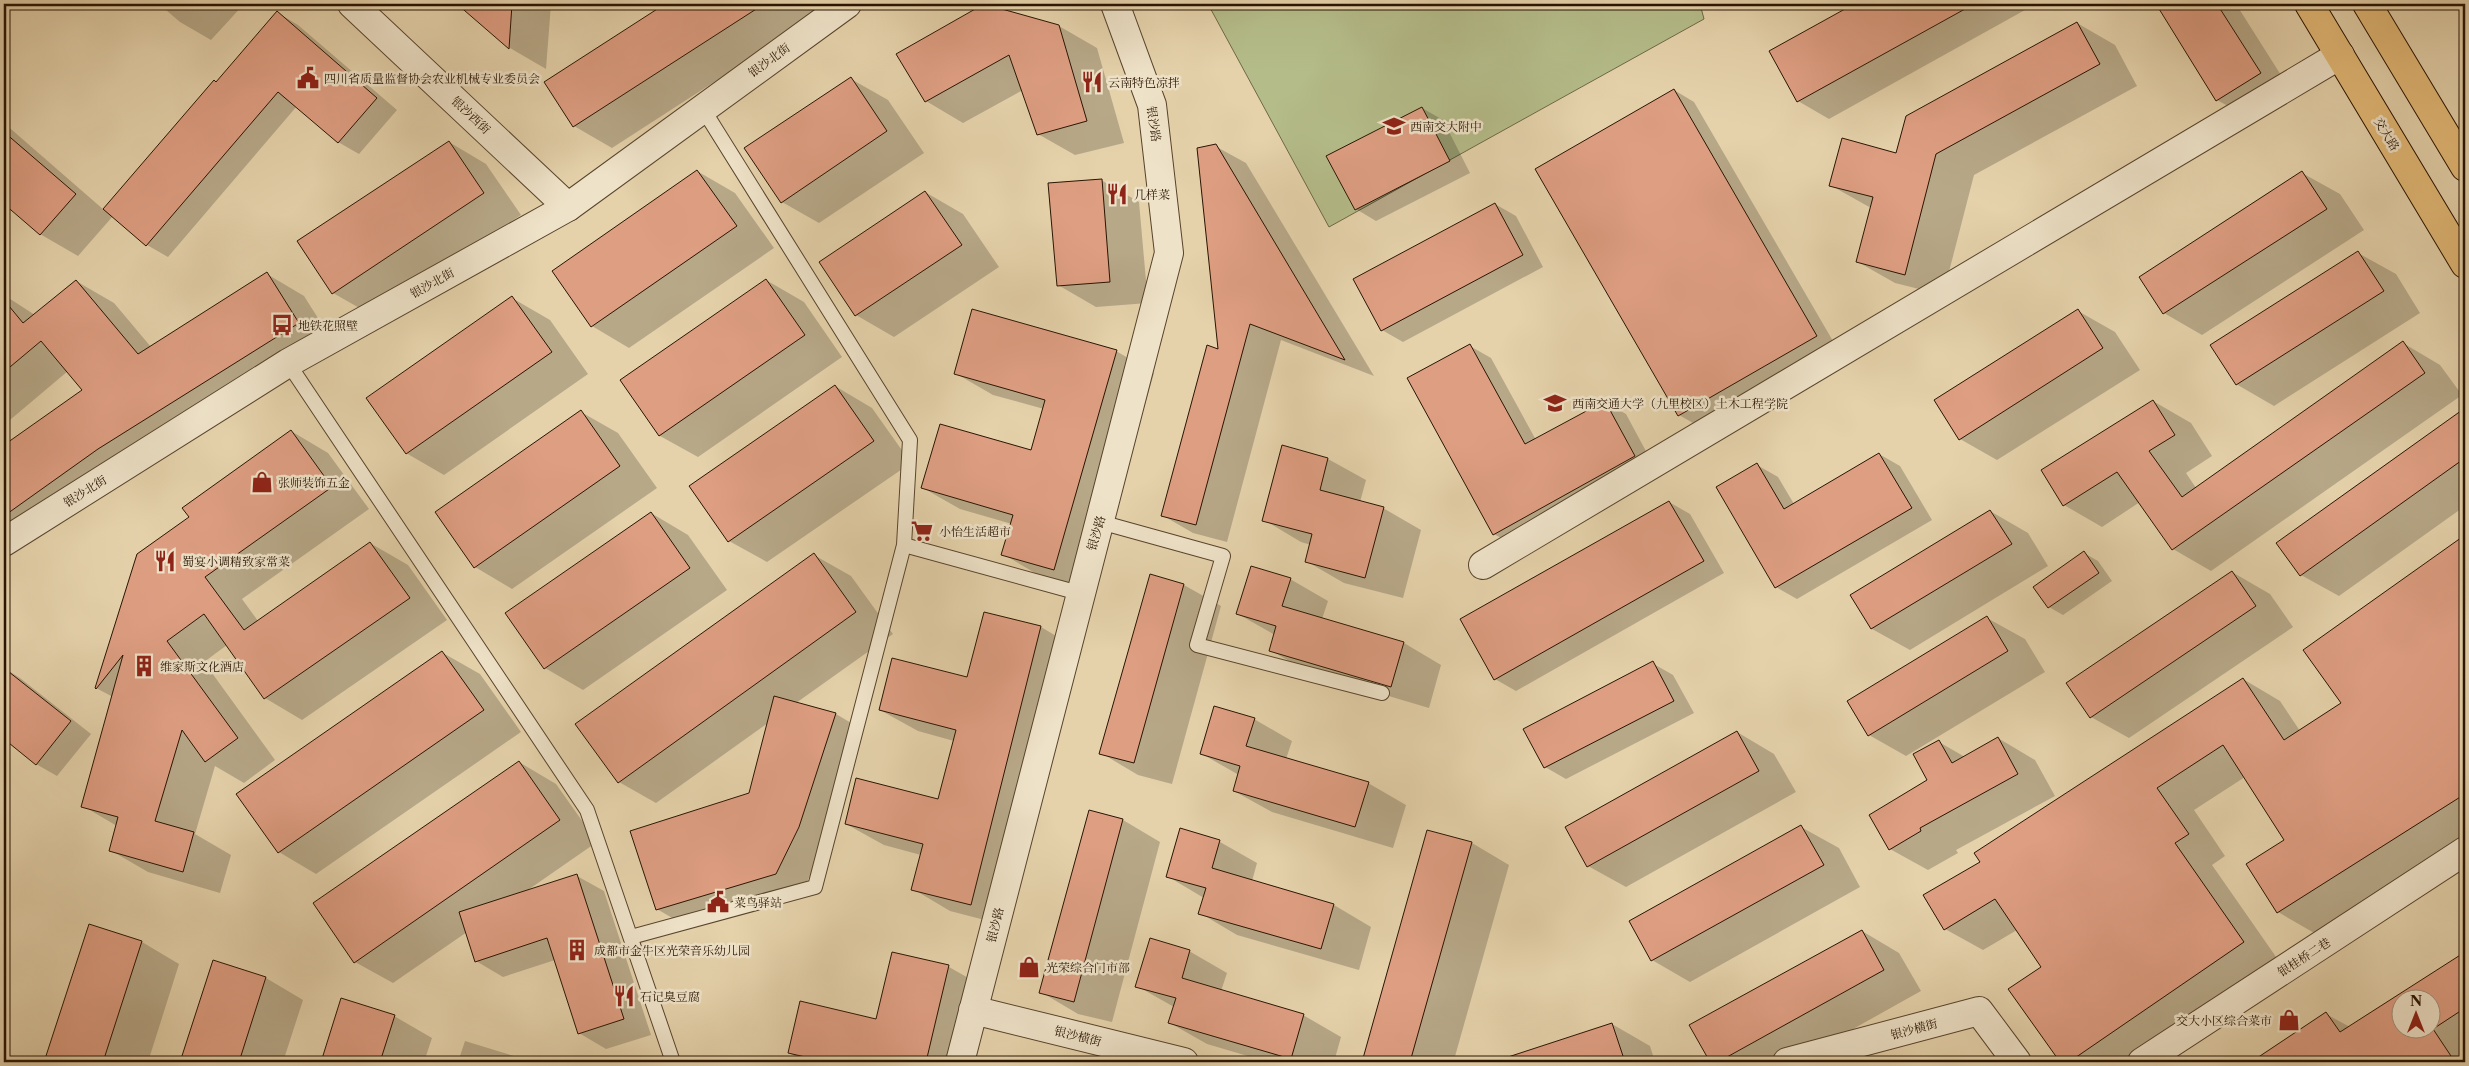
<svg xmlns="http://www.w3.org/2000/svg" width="2469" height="1066" font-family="'Libre Caslon Text','Noto Serif SC',serif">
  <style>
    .green { fill: #b4bc89; stroke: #6e6846 }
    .shadow { fill: #0003; fill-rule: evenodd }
    .building { fill: #de9e82; stroke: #291402; fill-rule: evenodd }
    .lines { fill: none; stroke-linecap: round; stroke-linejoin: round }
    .service-casing { stroke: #58442c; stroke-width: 16 }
    .minor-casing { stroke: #58442c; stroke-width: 30 }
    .tertiary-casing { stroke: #58442c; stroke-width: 30 }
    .primary-casing { stroke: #291402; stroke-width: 30 }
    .service { stroke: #eee2c8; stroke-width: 14 }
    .minor { stroke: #eee2c8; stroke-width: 28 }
    .tertiary { stroke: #eee2c8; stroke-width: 28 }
    .primary { stroke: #e2b976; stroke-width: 28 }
    .labels { text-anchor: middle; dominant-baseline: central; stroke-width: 5; stroke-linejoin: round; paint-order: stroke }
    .street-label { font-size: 12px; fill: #291402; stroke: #eee2c8 }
    .poi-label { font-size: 12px; fill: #291402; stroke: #eee2c8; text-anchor: start }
  </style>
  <rect width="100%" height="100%" fill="#e5d2ab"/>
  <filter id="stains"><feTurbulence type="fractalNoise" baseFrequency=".004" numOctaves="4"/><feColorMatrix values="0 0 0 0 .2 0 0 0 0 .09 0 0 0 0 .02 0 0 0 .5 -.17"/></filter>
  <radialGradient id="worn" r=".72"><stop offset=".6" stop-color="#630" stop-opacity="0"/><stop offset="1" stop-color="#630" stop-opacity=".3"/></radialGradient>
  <path class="green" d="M 1208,4 L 1700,4 L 1704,19 L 1329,227 Z"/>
  <path class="shadow" d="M 159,4 L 244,4 L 211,40 L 180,22 Z
    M 459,4 L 551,4 L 546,69 L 510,48 Z
    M 667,4 L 835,4 L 612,148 L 574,126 L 545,82 Z
    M 1856,4 L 2036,4 L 1829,119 L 1798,101 L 1771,51 Z
    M 2157,4 L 2236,4 L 2291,91 L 2248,117 L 2217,100 Z
    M 278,13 L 298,25 L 397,110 L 359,154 L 338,142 L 297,106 L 168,257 L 147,245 L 113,216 L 78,256 L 40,234 L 4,202 L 4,123 L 104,210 Z
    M 2077,23 L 2115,45 L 2137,86 L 1974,175 L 1943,295 L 1895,283 L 1858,262 L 1871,208 L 1830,185 L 1897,154 Z
    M 1059,26 L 1097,48 L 1124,143 L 1075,155 L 1038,134 L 1023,90 L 963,123 L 926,101 Z
    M 851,79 L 888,100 L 924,153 L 819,223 L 782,202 Z
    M 1674,90 L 1694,102 L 1837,348 L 1700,427 L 1679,415 Z
    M 1422,108 L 1443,120 L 1470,173 L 1376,221 L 1356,209 Z
    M 449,142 L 486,164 L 521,215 L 370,314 L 333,293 Z
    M 1215,146 L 1246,163 L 1374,376 L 1281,340 L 1227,542 L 1193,533 L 1162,515 L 1219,350 Z
    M 697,171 L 735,193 L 774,248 L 629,348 L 592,326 Z
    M 2302,173 L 2340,194 L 2364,230 L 2202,335 L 2164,313 L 2141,277 Z
    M 1101,180 L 1139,202 L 1148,303 L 1096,307 L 1058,285 Z
    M 925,192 L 963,214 L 999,267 L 894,337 L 856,315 L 821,262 Z
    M 1495,204 L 1516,216 L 1543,267 L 1403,342 L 1382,330 Z
    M 2358,253 L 2396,274 L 2420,313 L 2274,406 L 2236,384 Z
    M 267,274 L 304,296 L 335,345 L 136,471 L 54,528 L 4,526 L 4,446 L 84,390 L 68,371 L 4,425 L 4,295 L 35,315 L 76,281 L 114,303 L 151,347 Z
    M 766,280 L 804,302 L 842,357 L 698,457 L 660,436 L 622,381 Z
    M 512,298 L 550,320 L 588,374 L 444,475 L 406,453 Z
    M 2078,311 L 2115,332 L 2140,370 L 1997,460 L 1960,439 Z
    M 2403,343 L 2440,365 L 2462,395 L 2211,571 L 2173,549 L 2140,502 L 2102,527 L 2064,505 L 2153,401 L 2191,423 L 2212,456 L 2186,473 L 2196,488 Z
    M 1470,346 L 1491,358 L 1536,440 L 1605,402 L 1626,414 L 1655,468 L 1515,546 L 1494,534 Z
    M 1116,351 L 1154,373 L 1092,591 L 1040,576 L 1003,554 L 1012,524 L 960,509 L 923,488 L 1031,451 L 1044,409 L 993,395 L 955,373 Z
    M 835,386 L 872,408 L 911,463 L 767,562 L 729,541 Z
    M 581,412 L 618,433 L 657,488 L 512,589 L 475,567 Z
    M 2460,414 L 2465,417 L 2465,506 L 2339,596 L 2301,575 Z
    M 291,431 L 328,453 L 369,509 L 242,599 L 258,621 L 370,543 L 408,565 L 447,620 L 302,720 L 265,698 L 227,645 L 204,662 L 275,760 L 244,783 L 215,766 L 195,834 L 231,855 L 220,893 L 148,872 L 110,850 L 117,826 L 83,806 L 113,697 L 96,688 L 190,518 Z
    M 1283,447 L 1328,459 L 1366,480 L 1360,502 L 1383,508 L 1421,530 L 1403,598 L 1344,583 L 1306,561 L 1311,545 L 1301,542 L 1264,520 Z
    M 1879,454 L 1900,466 L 1932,520 L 1797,599 L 1776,587 L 1757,465 L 1778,477 L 1794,504 Z
    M 1669,502 L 1690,514 L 1724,573 L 1516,691 L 1495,679 Z
    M 1990,511 L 2028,533 L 2048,566 L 1910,650 L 1872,629 L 1852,595 Z
    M 651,513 L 688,535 L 727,590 L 583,690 L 545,668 Z
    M 2465,537 L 2465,839 L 2316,934 L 2278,912 L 2286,841 L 2245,777 L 2194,810 L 2225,856 L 2212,865 L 2281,964 L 2138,1062 L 2061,1062 L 2010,989 L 2042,967 L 2017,930 L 1983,950 L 1945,929 L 1981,862 L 2243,679 L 2280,701 L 2300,731 L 2343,703 L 2305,650 Z
    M 2084,553 L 2098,561 L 2112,581 L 2063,615 L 2049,607 L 2035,587 Z
    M 814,555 L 851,576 L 893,634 L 796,703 L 836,714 L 863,730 L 826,842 L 803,890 L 684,925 L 657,909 L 750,794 L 768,723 L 656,803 L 619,782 Z
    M 2232,572 L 2270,594 L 2293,627 L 2129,738 L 2091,717 Z
    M 1151,575 L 1184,585 L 1221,606 L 1172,784 L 1138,775 L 1101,753 Z
    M 1290,579 L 1328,601 L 1322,619 L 1404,643 L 1441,665 L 1429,708 L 1308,672 L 1270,650 L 1275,635 L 1238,614 Z
    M 985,613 L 1041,627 L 1078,649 L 1008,926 L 950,911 L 913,889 L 921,855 L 884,845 L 846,824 L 939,800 L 954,741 L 918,731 L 880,710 L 968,679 Z
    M 1987,618 L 2025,639 L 2045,672 L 1906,756 L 1869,735 Z
    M 443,653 L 480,674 L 521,732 L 316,874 L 279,852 Z
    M 1652,663 L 1673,675 L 1694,713 L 1566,779 L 1545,767 L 1525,729 Z
    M 4,668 L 20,678 L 91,734 L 57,776 L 36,764 L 4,738 Z
    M 1254,719 L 1292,741 L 1286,759 L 1368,783 L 1406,805 L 1393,848 L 1272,812 L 1234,791 L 1239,775 L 1202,754 Z
    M 1737,732 L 1774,754 L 1796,792 L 1626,887 L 1588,866 Z
    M 1998,738 L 2035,760 L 2055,796 L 1956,850 L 1958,853 L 1928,870 L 1890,849 L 1929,781 L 1939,742 L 1965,757 Z
    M 519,762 L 556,784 L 597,842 L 525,892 L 577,876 L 604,891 L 651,1035 L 606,1049 L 579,1033 L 555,960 L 503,977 L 476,961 L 467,932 L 393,983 L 355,962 Z
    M 1089,812 L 1123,820 L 1160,842 L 1112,1022 L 1078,1014 L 1041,992 Z
    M 1801,827 L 1839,848 L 1860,887 L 1690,982 L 1652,960 L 1631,922 Z
    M 1428,831 L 1472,843 L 1509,865 L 1454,1060 L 1462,1062 L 1363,1062 Z
    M 1220,842 L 1257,863 L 1252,881 L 1334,905 L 1371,927 L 1359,970 L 1237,935 L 1200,913 L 1204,898 L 1167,876 Z
    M 90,926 L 142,942 L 179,964 L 148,1062 L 46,1062 Z
    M 1862,931 L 1899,953 L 1921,991 L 1794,1062 L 1712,1062 L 1691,1026 Z
    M 1189,951 L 1227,973 L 1221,991 L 1303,1015 L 1341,1037 L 1334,1062 L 1268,1062 L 1207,1044 L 1170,1023 L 1174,1007 L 1137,986 Z
    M 2465,953 L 2465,1044 L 2462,1046 L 2465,1051 L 2465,1062 L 2254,1062 L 2326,1014 L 2350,1027 ZM 2402,998 L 2432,998 L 2432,1028 L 2402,1028 Z
    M 893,954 L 949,967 L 986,988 L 969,1062 L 806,1062 L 789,1053 L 877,1020 Z
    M 213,961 L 266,978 L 303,1000 L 283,1062 L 181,1062 Z
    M 342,1000 L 394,1016 L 432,1038 L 424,1062 L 322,1062 Z
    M 1612,1024 L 1650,1046 L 1655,1062 L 1496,1062 Z
    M 465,1041 L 517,1057 L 526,1062 L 458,1062 Z"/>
  <path class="building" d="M 457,4 L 512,4 L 509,49 Z
    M 665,4 L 764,4 L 573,127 L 544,82 Z
    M 984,4 L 1059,25 L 1087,121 L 1037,135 L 1009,55 L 925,102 L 896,54 Z
    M 1854,4 L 1974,4 L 1797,102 L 1769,51 Z
    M 2156,4 L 2217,4 L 2261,73 L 2216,101 Z
    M 277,11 L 377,98 L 338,143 L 278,92 L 146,246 L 103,209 L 214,80 L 216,82 Z
    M 2077,22 L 2100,64 L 1936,154 L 1905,275 L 1856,262 L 1873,197 L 1829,186 L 1842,138 L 1896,153 L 1906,116 Z
    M 851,77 L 887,131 L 781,203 L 744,148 Z
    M 1674,89 L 1817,336 L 1678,416 L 1535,169 Z
    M 1422,107 L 1450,161 L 1355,210 L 1326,156 Z
    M 4,132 L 76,194 L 40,235 L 4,204 Z
    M 449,141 L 484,193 L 332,294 L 297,241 Z
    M 1216,144 L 1345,360 L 1250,324 L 1196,525 L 1161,516 L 1207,345 L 1218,349 L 1197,148 Z
    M 697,170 L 737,226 L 591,327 L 552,271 Z
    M 2302,171 L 2327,209 L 2163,314 L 2139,277 Z
    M 1102,179 L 1110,282 L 1057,286 L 1048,183 Z
    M 925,191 L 962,245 L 855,316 L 819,262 Z
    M 1495,203 L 1523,255 L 1381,331 L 1353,279 Z
    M 2358,251 L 2384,291 L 2236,385 L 2210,345 Z
    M 267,272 L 299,323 L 98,449 L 4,516 L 4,445 L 82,390 L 41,341 L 4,372 L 4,300 L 23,323 L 76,280 L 138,354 Z
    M 766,279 L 805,335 L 659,436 L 620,380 Z
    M 512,296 L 552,352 L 406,454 L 366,398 Z
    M 972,309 L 1117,350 L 1054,570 L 1001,555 L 1013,515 L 921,488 L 940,424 L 1031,450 L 1045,400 L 954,374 Z
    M 2078,309 L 2103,348 L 1959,440 L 1934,400 Z
    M 2403,341 L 2425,373 L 2172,550 L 2117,472 L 2063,506 L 2041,470 L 2153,400 L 2175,435 L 2149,451 L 2182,497 Z
    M 1470,344 L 1525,444 L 1605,401 L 1635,456 L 1493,535 L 1407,378 Z
    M 835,385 L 874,441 L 728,542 L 689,486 Z
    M 2465,408 L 2465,458 L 2300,576 L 2276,543 Z
    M 581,410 L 620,466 L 474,568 L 435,512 Z
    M 291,430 L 332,487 L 205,577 L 244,630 L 370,542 L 410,598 L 264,699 L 204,614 L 167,641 L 238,738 L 205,762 L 182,730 L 155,821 L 194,832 L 183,872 L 109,851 L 118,817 L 81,807 L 123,655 L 96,689 L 95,688 L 137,554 L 189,517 L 182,508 Z
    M 1282,445 L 1328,458 L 1320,490 L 1384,507 L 1365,578 L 1305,562 L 1312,534 L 1262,521 Z
    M 1879,453 L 1912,508 L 1775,588 L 1716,487 L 1757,463 L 1784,509 Z
    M 1669,501 L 1704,561 L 1494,680 L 1460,619 Z
    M 1990,510 L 2012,544 L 1871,629 L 1850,595 Z
    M 651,512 L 690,568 L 544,669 L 505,613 Z
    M 2465,535 L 2465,794 L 2277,913 L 2246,864 L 2284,840 L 2223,745 L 2157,788 L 2189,834 L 2175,843 L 2244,942 L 2069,1062 L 2060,1062 L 2008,989 L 2041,967 L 1995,899 L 1944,930 L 1923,895 L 1980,862 L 1974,853 L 2243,678 L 2284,740 L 2341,703 L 2303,650 Z
    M 2084,551 L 2099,573 L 2048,608 L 2033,587 Z
    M 814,553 L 856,612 L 618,783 L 575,724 Z
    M 1251,566 L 1291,578 L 1282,606 L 1404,642 L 1391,687 L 1269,651 L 1276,626 L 1236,614 Z
    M 2232,571 L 2256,606 L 2090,718 L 2066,683 Z
    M 1150,574 L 1184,584 L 1134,763 L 1099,754 Z
    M 984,612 L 1041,626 L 971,905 L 911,890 L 923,844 L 845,824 L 856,778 L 938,799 L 956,730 L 879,710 L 892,658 L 967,677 Z
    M 1987,616 L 2008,651 L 1868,736 L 1847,701 Z
    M 442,651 L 484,710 L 278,853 L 236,794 Z
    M 1653,661 L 1674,701 L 1544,768 L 1523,729 Z
    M 4,668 L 71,721 L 36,765 L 4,739 Z
    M 774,696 L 836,713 L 799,827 L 776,874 L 656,910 L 630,831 L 749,793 Z
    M 1214,706 L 1255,718 L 1246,746 L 1369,782 L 1355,827 L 1233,791 L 1240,766 L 1200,754 Z
    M 1737,731 L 1759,771 L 1587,867 L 1565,827 Z
    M 1998,737 L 2018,774 L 1920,828 L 1921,831 L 1889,850 L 1869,815 L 1927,780 L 1913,754 L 1939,740 L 1952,763 Z
    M 519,761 L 560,820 L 354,963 L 313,903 Z
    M 1089,810 L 1123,819 L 1074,1002 L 1039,993 Z
    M 1801,825 L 1824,865 L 1651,961 L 1629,921 Z
    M 1180,828 L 1220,840 L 1212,868 L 1334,904 L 1321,949 L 1198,914 L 1206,888 L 1166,877 Z
    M 1427,830 L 1472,842 L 1410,1062 L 1362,1062 Z
    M 577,874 L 624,1019 L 578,1034 L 547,938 L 475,962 L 459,912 Z
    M 89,924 L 142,941 L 103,1062 L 44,1062 Z
    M 1862,930 L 1884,970 L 1718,1062 L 1710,1062 L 1689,1025 Z
    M 1150,938 L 1190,950 L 1182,978 L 1304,1014 L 1291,1059 L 1168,1023 L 1176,998 L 1135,987 Z
    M 892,952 L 949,965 L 926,1062 L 827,1062 L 788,1053 L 800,1001 L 876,1019 Z
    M 2465,952 L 2465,1008 L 2433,1029 L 2455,1062 L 2251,1062 L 2326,1012 L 2340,1032 ZM 2402,998 L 2432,998 L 2432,1028 L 2402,1028 Z
    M 213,960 L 266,977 L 239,1062 L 180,1062 Z
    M 341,998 L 395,1015 L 380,1062 L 321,1062 Z
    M 1612,1023 L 1625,1062 L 1506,1062 L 1505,1058 Z"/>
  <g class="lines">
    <g class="service-casing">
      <path id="service" d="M 703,109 L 910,440 L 904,545
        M 288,363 L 587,810 L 673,1062
        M 1100,522 L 1223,556 L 1197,645 L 1382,693
        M 631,937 L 815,887 L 904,545 L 1079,593"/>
    </g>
    <g class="minor-casing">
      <path id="minor" d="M 352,4 L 568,207
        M 1483,565 L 2340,55
        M 973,1010 L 1184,1062
        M 960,1062 L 1169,253 L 1152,105 L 1115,4
        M 1787,1062 L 1979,1011 L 2017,1062
        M 2142,1062 L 2465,851"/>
    </g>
    <g class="tertiary-casing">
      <path id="tertiary" d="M 4,542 L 288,363 L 568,207 L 847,4"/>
    </g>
    <g class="primary-casing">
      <path id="primary" d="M 2309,4 L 2465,264
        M 2367,4 L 2465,167"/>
    </g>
    <use href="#service" class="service"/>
    <use href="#minor" class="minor"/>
    <use href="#tertiary" class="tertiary"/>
    <use href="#primary" class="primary"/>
  </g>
  <defs>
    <g id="civic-bare" transform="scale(1.725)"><path d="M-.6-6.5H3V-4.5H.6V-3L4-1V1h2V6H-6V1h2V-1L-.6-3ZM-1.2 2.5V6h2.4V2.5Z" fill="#8f2418" stroke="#eee2c8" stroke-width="2.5" paint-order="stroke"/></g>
    <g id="restaurant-bare" transform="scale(1.725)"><path d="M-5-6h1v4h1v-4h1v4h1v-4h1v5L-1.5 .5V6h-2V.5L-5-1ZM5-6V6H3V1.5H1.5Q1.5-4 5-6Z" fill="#8f2418" stroke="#eee2c8" stroke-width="2.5" paint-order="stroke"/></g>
    <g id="school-bare" transform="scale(1.725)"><path d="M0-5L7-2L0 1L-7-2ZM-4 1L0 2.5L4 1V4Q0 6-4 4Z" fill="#8f2418" stroke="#eee2c8" stroke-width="2.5" paint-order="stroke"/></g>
    <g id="bus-bare" transform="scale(1.725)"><path d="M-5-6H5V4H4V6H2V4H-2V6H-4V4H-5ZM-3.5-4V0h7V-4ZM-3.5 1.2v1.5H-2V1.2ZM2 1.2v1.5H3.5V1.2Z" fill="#8f2418" stroke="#eee2c8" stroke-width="2.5" paint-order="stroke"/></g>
    <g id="university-bare" transform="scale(1.725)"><path d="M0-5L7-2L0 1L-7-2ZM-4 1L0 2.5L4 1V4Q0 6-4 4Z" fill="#8f2418" stroke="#eee2c8" stroke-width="2.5" paint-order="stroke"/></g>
    <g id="shop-bare" transform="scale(1.725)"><path d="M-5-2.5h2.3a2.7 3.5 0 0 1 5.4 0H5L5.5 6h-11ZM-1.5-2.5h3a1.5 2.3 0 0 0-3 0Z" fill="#8f2418" stroke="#eee2c8" stroke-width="2.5" paint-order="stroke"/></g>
    <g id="supermarket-bare" transform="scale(1.725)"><path d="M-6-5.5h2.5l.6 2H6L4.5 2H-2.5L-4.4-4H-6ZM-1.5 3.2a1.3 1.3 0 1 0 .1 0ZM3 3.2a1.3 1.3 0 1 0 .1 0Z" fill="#8f2418" stroke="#eee2c8" stroke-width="2.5" paint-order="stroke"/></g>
    <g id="building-bare" transform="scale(1.725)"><path d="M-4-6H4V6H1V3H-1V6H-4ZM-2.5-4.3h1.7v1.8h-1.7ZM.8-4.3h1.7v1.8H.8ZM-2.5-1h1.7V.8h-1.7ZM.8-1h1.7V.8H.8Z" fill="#8f2418" stroke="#eee2c8" stroke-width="2.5" paint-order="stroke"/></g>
  </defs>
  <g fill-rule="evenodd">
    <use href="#civic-bare" x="308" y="78"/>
    <use href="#restaurant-bare" x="1092" y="82"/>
    <use href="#school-bare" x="1394" y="126"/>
    <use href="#restaurant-bare" x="1117" y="194"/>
    <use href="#bus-bare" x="282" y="325"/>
    <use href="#university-bare" x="1555" y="403"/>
    <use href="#shop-bare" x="262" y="482"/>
    <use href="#supermarket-bare" x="922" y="531"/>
    <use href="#restaurant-bare" x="165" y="561"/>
    <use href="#building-bare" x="144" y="666"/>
    <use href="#civic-bare" x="718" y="902"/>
    <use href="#building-bare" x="577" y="950"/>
    <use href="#shop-bare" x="1029" y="967"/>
    <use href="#restaurant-bare" x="624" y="996"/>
    <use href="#shop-bare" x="2289" y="1020"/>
  </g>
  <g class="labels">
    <g class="street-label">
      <text transform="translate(769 60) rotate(-36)">银沙北街</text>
      <text transform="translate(471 115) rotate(43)">银沙西街</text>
      <text transform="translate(1154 124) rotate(82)">银沙路</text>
      <text transform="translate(2387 134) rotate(59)">交大路</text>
      <text transform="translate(432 283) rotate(-29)">银沙北街</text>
      <text transform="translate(85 491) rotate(-32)">银沙北街</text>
      <text transform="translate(1096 533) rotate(-74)">银沙路</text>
      <text transform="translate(995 925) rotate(-76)">银沙路</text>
      <text transform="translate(2304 957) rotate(-33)">银桂桥二巷</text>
      <text transform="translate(1914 1029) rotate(-15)">银沙横街</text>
      <text transform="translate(1078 1036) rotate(14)">银沙横街</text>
    </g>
    <g class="poi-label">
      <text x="324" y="78">四川省质量监督协会农业机械专业委员会</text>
      <text x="1108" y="82">云南特色凉拌</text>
      <text x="1410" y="126">西南交大附中</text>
      <text x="1134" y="194">几样菜</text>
      <text x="298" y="325">地铁花照壁</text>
      <text x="1572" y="403">西南交通大学（九里校区）土木工程学院</text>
      <text x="278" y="482">张师装饰五金</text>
      <text x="939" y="531">小怡生活超市</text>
      <text x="182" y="561">蜀宴小调精致家常菜</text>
      <text x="160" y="666">维家斯文化酒店</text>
      <text x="734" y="902">菜鸟驿站</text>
      <text x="594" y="950">成都市金牛区光荣音乐幼儿园</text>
      <text x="1046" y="967">光荣综合门市部</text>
      <text x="640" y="996">石记臭豆腐</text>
      <text x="2272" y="1020" text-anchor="end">交大小区综合菜市</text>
    </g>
  </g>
  <rect width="2469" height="1066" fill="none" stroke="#e5d2ab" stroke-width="20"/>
  <rect x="5" y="5" width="2459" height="1056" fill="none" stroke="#291402" stroke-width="2.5"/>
  <rect x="10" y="10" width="2449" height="1046" fill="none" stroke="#291402"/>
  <g transform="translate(2416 1014)"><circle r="24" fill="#eee2c8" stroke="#9f9079"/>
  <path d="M0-4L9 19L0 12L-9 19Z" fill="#8f2418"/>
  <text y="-8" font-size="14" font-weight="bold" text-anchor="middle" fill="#291402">N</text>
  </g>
  <rect width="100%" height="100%" filter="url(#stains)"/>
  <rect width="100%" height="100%" fill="url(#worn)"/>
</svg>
